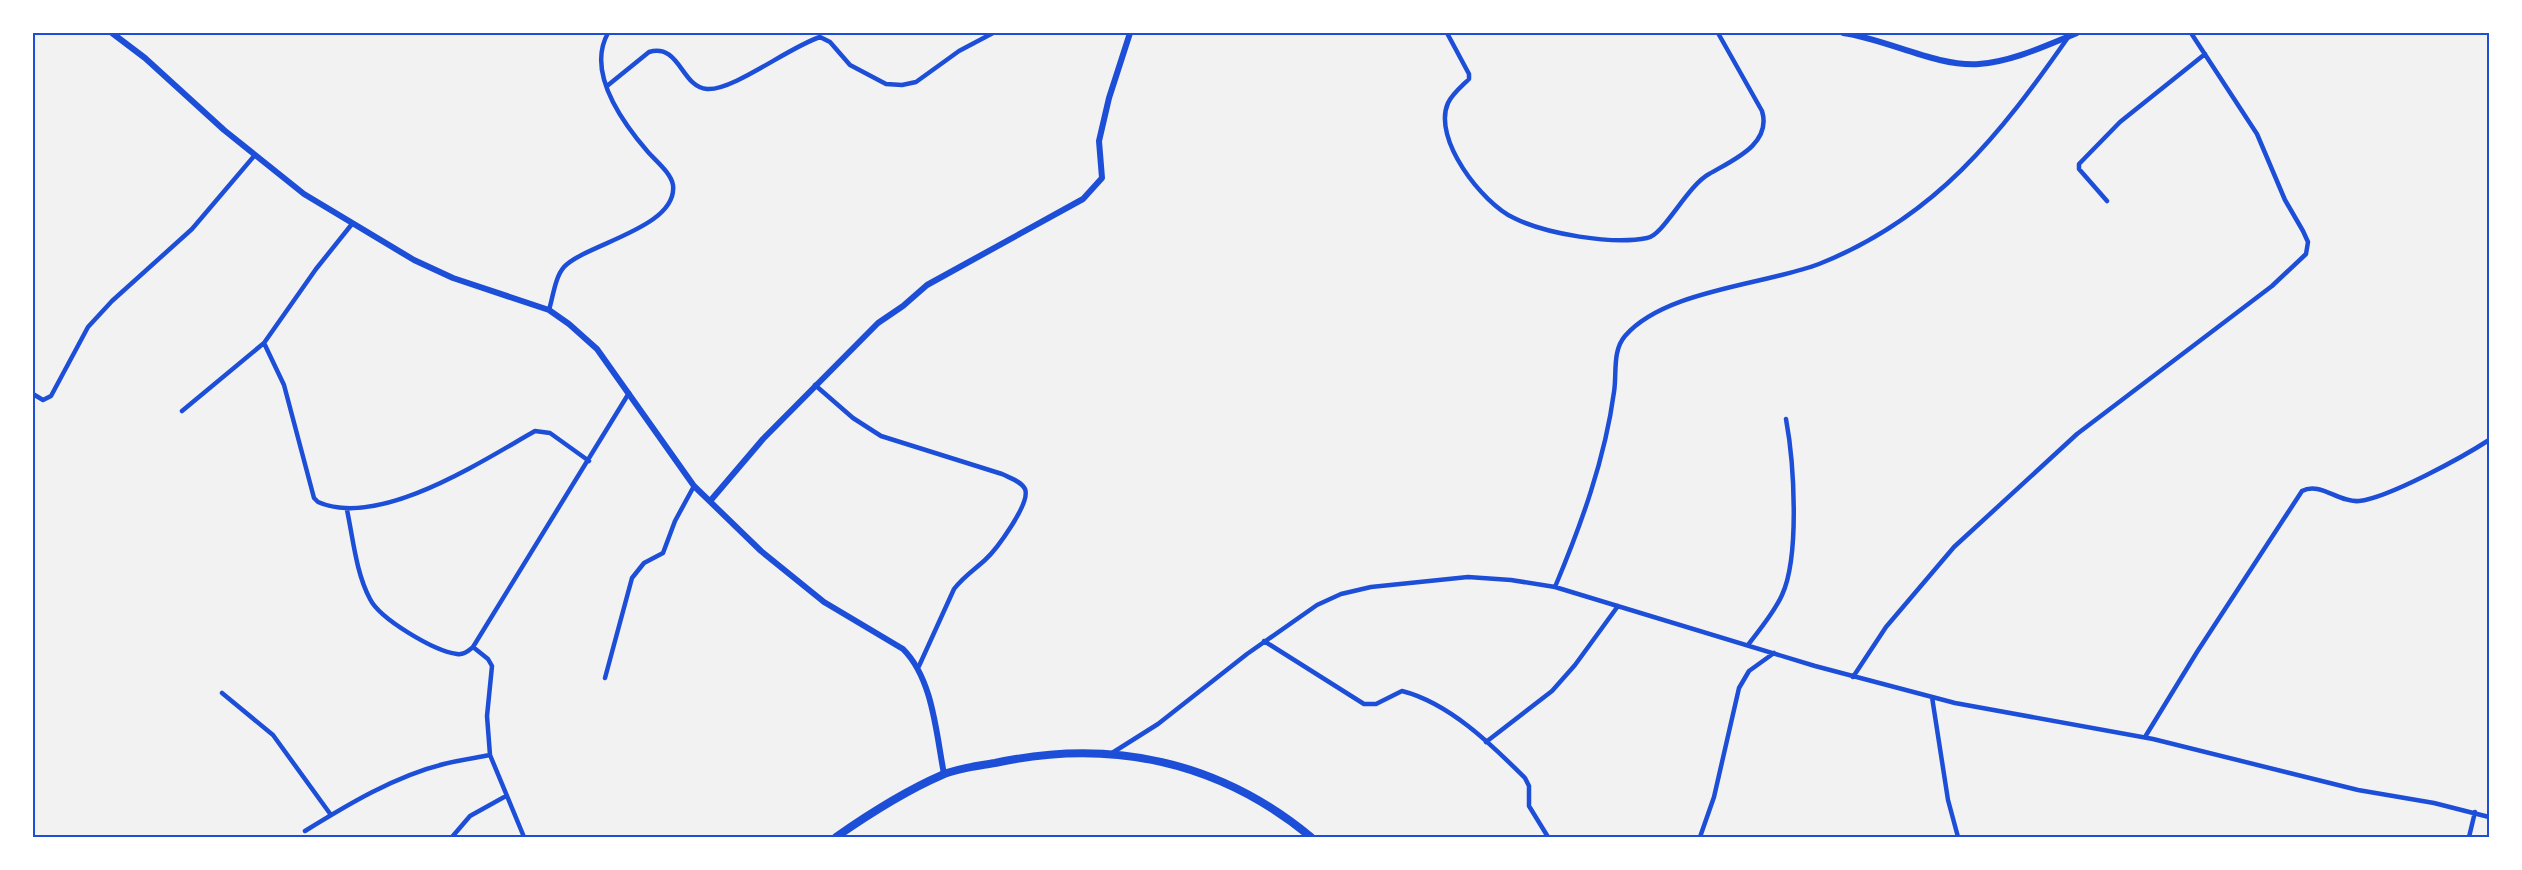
<svg xmlns="http://www.w3.org/2000/svg" width="2522" height="870" font-family="Ubuntu,sans-serif">
  <style>
    .lines { fill: none; stroke-linecap: round; stroke-linejoin: round }
    .minor { stroke: #1d4ed8; stroke-width: 4.5 }
    .tertiary { stroke: #1d4ed8; stroke-width: 6 }
    .trunk { stroke: #1d4ed8; stroke-width: 8 }
    .neatline { fill: none; stroke: #1d4ed8; stroke-width: 2 }
  </style>
  <rect width="100%" height="100%" fill="#f2f2f2"/>
  <g class="lines">
    <path class="minor" d="M 1447,33 L 1469,74 L 1469,79 C 1462,86 1452,94 1448,103 C 1432,139 1482,203 1514,218 C 1546,234 1612,245 1647,238 C 1663,236 1687,186 1709,174 C 1733,160 1772,144 1762,111 L 1718,33
      M 607,86 L 649,52 C 680,43 681,87 707,89 C 733,91 789,47 820,37 L 830,42 L 850,65 L 886,84 L 902,85 L 916,82 L 959,51 L 993,33
      M 2107,201 L 2079,169 L 2079,164 L 2120,122 L 2205,54
      M 352,224 L 316,269 L 264,343 L 284,385 L 314,498 L 318,502 C 379,529 482,461 535,431 L 550,433 L 589,461
      M 549,310 C 553,297 555,277 564,267 C 585,244 678,228 673,185 C 671,173 656,161 648,152 C 623,123 586,72 608,33
      M 815,385 L 853,418 L 881,436 L 1002,474 C 1010,478 1021,481 1025,489 C 1031,503 996,550 985,560 C 974,570 963,577 954,589 L 919,666
      M 33,394 L 43,400 L 51,396 L 88,327 L 112,301 L 192,229 L 255,155
      M 182,411 L 264,343
      M 347,510 C 353,538 356,573 370,599 C 380,619 434,651 457,654 C 464,655 468,651 473,647 L 629,393
      M 1555,587 C 1581,525 1605,459 1614,392 C 1617,374 1612,351 1625,336 C 1665,290 1764,285 1819,264 C 1935,218 2000,135 2069,36
      M 1264,641 L 1364,704 L 1376,704 L 1402,691 C 1449,703 1491,744 1525,778 L 1529,786 L 1529,806 L 1548,837
      M 1748,645 C 1760,629 1774,613 1782,595 C 1800,556 1794,462 1786,419
      M 473,647 L 488,659 L 492,666 L 487,716 L 490,755 L 524,837
      M 1853,677 L 1886,627 L 1954,547 L 2077,434 L 2272,286 L 2306,254 L 2308,242 L 2303,231 L 2285,200 L 2257,134 L 2191,33
      M 605,678 L 632,578 L 644,563 L 663,553 L 675,521 L 694,486
      M 222,693 L 273,735 L 331,815
      M 1932,697 L 1948,800 L 1958,837
      M 2145,737 L 2197,652 L 2302,491 C 2320,481 2339,503 2359,501 C 2388,498 2463,457 2489,440
      M 1486,742 L 1552,691 L 1575,665 L 1618,606
      M 1112,753 L 1158,724 L 1247,654 L 1317,605 L 1341,594 L 1371,587 L 1468,577 L 1511,580 L 1555,587 L 1815,666 L 1955,703 L 2153,739 L 2358,790 L 2434,803 L 2489,817
      M 305,831 C 347,805 395,776 444,764 C 459,760 475,758 490,755
      M 452,837 L 470,816 L 506,796
      M 1700,837 L 1714,797 L 1739,688 L 1749,671 L 1774,653
      M 2469,837 L 2475,812"/>
    <path class="tertiary" d="M 112,33 L 145,58 L 224,130 L 304,194 L 414,260 L 453,278 L 549,310 L 569,324 L 597,349 L 694,486 L 761,551 L 824,602 L 903,649 C 933,679 936,733 944,774
      M 1843,33 C 1887,39 1936,67 1979,64 C 2012,62 2047,45 2077,33
      M 711,500 L 763,439 L 878,323 L 903,306 L 927,285 L 1083,199 L 1102,178 L 1099,141 L 1109,98 L 1130,33"/>
    <path class="trunk" d="M 836,837 C 869,814 905,791 942,775 C 958,768 978,766 995,763 C 1111,738 1219,761 1311,837"/>
  </g>
  <rect width="2522" height="870" fill="none" stroke="#ffffff" stroke-width="69"/>
  <rect x="34" y="34" width="2454" height="802" class="neatline"/>
</svg>
